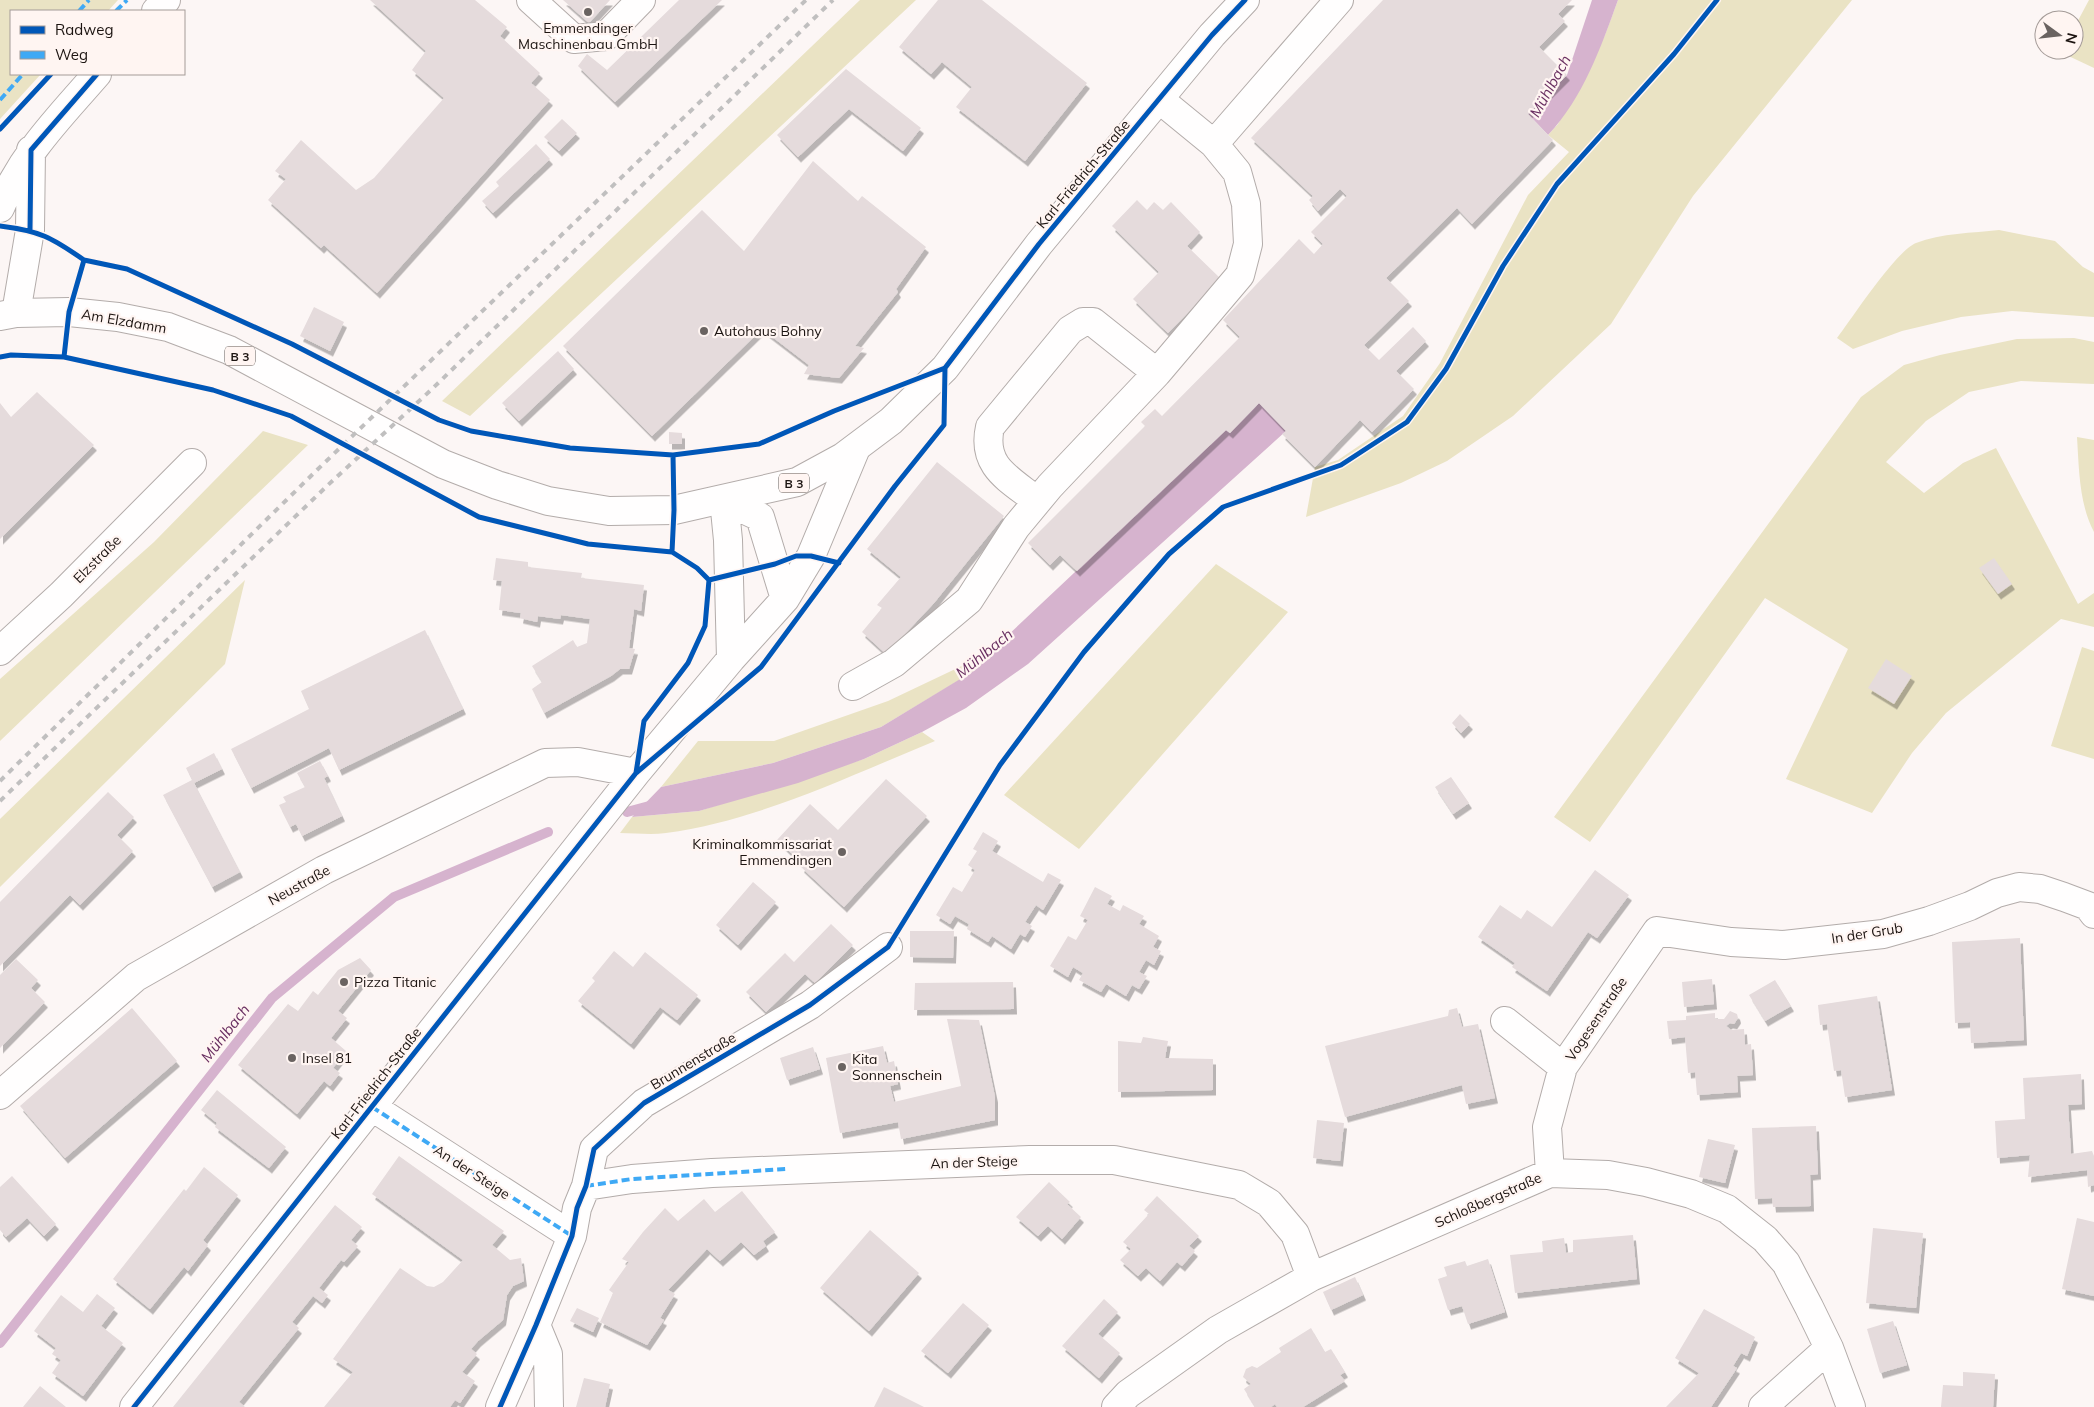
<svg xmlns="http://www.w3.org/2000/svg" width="2094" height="1407" font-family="Mulish,sans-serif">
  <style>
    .green { fill: #eae3c4 }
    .water { fill: #d6b3ce }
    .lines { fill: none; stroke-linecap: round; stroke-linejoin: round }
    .stream { stroke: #d6b3ce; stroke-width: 10 }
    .building { fill: #e5dbdc; filter: url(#shadow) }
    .minor-casing { stroke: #b3acaa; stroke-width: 30 }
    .major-casing { stroke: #b3acaa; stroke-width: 30 }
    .minor { stroke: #fffefe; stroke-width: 28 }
    .major { stroke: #fffefe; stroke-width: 28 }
    .rail { stroke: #c0bfbf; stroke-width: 4; stroke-dasharray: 6 6; stroke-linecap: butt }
    .quiet { stroke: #3fa9f5; stroke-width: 4; stroke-dasharray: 8 4; stroke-linecap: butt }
    .cycleway-casing { stroke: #fff5f2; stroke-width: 8 }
    .cycleway { stroke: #0057b8; stroke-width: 5 }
    .poi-dot { fill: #6a6361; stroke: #fff5f2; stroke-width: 2 }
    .labels { text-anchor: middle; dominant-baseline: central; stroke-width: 4.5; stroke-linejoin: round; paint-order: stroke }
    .shield { fill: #fff5f2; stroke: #605854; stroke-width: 1 }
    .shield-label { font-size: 12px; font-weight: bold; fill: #1c1411 }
    .poi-label { font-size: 14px; fill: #1c1411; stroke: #fff5f2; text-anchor: start }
    .street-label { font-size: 14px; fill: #1c1411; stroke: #fff5f2 }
    .water-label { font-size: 15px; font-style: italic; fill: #692f61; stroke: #fff5f2 }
  </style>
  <defs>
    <filter id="shadow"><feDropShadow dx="3" dy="5.5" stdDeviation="0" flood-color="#0004"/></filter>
  </defs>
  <rect width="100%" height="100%" fill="#fcf6f5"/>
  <path class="green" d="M 0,0 L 118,0 L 108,11 L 11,11 L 11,74 L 41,74 L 0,119 Z
    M 860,0 L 916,0 L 470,416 L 442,401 Z
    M 1618,0 L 1852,0 L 1693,196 L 1611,324 L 1513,416 L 1447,461 L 1401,483 L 1306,517 L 1315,467 L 1338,460 L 1403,416 L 1440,363 L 1528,195 L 1569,152 L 1548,135 L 1558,124 L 1605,35 Z
    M 2089,0 L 2094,0 L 2094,68 L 2060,52 L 2061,50 L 2074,50 L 2074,28 Z
    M 1999,230 L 2055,241 L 2083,267 L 2094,273 L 2094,317 L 2012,311 L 1961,317 L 1902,331 L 1853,349 L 1837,338 C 1853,317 1895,252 1916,243 C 1941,233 1973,233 1999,230 Z
    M 2074,338 L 2094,342 L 2094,384 L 2021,381 L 1969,392 L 1926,421 L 1886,462 L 1924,493 L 1963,463 L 1996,448 L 2078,604 L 2094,593 L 2094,627 L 2061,619 L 1946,713 L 1912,753 L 1872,813 L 1786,779 L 1848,649 L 1765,598 L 1590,842 L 1554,817 L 1861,397 L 1904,365 L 1940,355 L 2017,339 Z
    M 263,431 L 308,445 L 0,741 L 0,679 L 154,542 Z
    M 2077,437 L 2094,440 L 2094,532 C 2079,504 2079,468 2077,437 Z
    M 1216,564 L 1288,612 L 1079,849 L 1004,795 Z
    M 245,580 L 225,664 L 0,887 L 0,819 Z
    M 2082,647 L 2094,651 L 2094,759 L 2051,746 Z
    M 989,653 L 976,670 L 881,727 L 773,763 L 661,787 L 698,741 L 774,741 L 888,701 Z
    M 922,732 L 935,741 C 847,777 760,820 666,833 C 651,835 635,833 620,833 L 632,817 L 699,811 L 864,759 Z"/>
  <path class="water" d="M 1592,0 L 1618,0 C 1601,47 1583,98 1548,135 L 1528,114 L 1567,75 Z
    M 1259,403 L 1286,431 L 1028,664 L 966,708 L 922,732 L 864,759 L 798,783 L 699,811 L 632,817 L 661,787 L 773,763 L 881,727 L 975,670 L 989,653 L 1226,430 L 1230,433 Z"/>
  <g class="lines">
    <path class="stream" d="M 627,812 L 653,805
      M 0,1343 L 272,998 L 394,897 L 548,832"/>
  </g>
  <path class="building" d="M 370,0 L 475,0 L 507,27 L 500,36 L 540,73 L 531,83 L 550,100 L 377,293 L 324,245 L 321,248 L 268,200 L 286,179 L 275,171 L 301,140 L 356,190 L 374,178 L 444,98 L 412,70 L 426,51 Z
    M 563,0 L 610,0 L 589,23 Z
    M 679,0 L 722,0 L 615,102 L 578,66 L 587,54 L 607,70 Z
    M 938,0 L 982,0 L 1087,83 L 1025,161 L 956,107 L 972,87 L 942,62 L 931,74 L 899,47 Z
    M 1383,0 L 1572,0 L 1558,14 L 1565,21 L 1539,47 L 1567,75 L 1528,114 L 1553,140 L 1472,224 L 1457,208 L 1386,278 L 1409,301 L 1364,345 L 1379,360 L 1413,327 L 1426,341 L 1396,371 L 1414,389 L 1372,432 L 1360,420 L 1315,467 L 1282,434 L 1286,431 L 1259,403 L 1230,433 L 1226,430 L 1077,571 L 1060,555 L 1050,565 L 1028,543 L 1145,426 L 1141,422 L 1155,409 L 1162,416 L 1240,337 L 1223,320 L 1299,239 L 1314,254 L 1323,244 L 1311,232 L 1347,196 L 1340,189 L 1318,211 L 1309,200 L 1313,196 L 1251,138 Z
    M 846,69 L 921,128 L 903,151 L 849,109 L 798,157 L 777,135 Z
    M 562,119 L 577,133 L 559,151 L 544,137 Z
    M 536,144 L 550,159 L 493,213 L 482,201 L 499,186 L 496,182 Z
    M 813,161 L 858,201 L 862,196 L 926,247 L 896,289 L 898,292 L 855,346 L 864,348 L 839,378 L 804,374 L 809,365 L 762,329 L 652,436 L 563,346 L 702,210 L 744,251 Z
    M 1137,200 L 1147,210 L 1154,202 L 1163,210 L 1171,202 L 1200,232 L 1187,246 L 1221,279 L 1168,333 L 1133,299 L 1159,272 L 1112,226 Z
    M 314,307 L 344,322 L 330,351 L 300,336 Z
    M 558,351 L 574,369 L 519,421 L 502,403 Z
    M 37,392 L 94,445 L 0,539 L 0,403 L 11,417 Z
    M 669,432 L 682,433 L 682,444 L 669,444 Z
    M 937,462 L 1004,516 L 934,603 L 886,654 L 862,632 L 882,608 L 877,605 L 901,577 L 867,549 Z
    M 496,558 L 528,562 L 528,567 L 582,573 L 581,578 L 644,585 L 641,611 L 634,609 L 629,648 L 635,649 L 629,669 L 620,669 L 611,676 L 544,713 L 532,689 L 542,682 L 532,666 L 573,640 L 577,647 L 587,643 L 590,619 L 561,615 L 560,619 L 538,616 L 537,622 L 520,618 L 521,613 L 499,610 L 502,581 L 493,580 Z
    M 1994,558 L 2012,584 L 1998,594 L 1979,568 Z
    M 425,630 L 463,709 L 339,770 L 329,748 L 251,788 L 231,749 L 309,709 L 301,691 Z
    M 1886,659 L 1912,676 L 1894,704 L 1868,688 Z
    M 1460,714 L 1470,724 L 1461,733 L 1452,723 Z
    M 214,753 L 222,769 L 194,783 L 240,872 L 212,887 L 163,795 L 192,780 L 186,768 Z
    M 320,761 L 328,776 L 324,778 L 342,816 L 302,836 L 296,824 L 290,827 L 279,805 L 286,802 L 283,797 L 305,787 L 297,773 Z
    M 1451,777 L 1469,803 L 1453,814 L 1435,787 Z
    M 886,779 L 927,816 L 844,907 L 801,867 L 803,864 L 777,840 L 810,804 L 838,830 Z
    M 108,792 L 134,817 L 117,835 L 133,851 L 80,905 L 70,895 L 0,966 L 0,902 Z
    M 983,832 L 998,841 L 992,851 L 1043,882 L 1048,873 L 1061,880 L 1043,910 L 1036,905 L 1025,922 L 1032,926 L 1025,937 L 1020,934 L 1011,949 L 992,936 L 988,942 L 967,929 L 969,924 L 955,916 L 950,924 L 936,915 L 953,887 L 962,892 L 975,870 L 968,865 L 977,851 L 973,849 Z
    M 1595,870 L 1629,895 L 1597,938 L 1588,932 L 1547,991 L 1512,967 L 1515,963 L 1478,937 L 1500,905 L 1521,919 L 1527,910 L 1552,927 Z
    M 753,882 L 776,902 L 738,945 L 716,925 Z
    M 1095,887 L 1112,896 L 1107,904 L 1120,911 L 1123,905 L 1144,916 L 1139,924 L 1159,936 L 1153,947 L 1161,951 L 1154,965 L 1146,960 L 1139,972 L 1147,976 L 1139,989 L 1132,985 L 1126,996 L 1106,984 L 1101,992 L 1079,980 L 1083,973 L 1073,967 L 1068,977 L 1050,966 L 1068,936 L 1076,940 L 1088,920 L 1080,916 Z
    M 831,924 L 853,945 L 815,983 L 805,974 L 766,1012 L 746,992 L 785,953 L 794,962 Z
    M 910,931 L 954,931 L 953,958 L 910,957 Z
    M 2020,938 L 2024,1040 L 1971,1043 L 1970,1022 L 1955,1023 L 1952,942 Z
    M 614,951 L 633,967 L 645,952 L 698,995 L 677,1020 L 660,1007 L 631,1044 L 578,1001 L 595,981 L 592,978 Z
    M 360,958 L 371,970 L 338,1011 L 347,1018 L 331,1038 L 346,1051 L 333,1068 L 340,1073 L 330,1086 L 324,1081 L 297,1114 L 238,1065 L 288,1004 L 298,1011 L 313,991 L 318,995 L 338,970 Z
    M 16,959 L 38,980 L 31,988 L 45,1002 L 0,1048 L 0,975 Z
    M 1712,979 L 1714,1004 L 1684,1007 L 1682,982 Z
    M 1775,980 L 1791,1006 L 1765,1021 L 1749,995 Z
    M 1013,982 L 1014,1009 L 914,1010 L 915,983 Z
    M 1877,996 L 1892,1090 L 1845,1097 L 1841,1070 L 1834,1071 L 1827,1024 L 1820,1025 L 1818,1005 Z
    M 132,1008 L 177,1061 L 65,1158 L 20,1106 Z
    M 1457,1008 L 1462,1027 L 1478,1024 L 1495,1098 L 1466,1104 L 1462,1085 L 1345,1117 L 1325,1046 L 1448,1016 L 1449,1010 Z
    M 1730,1011 L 1737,1014 L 1738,1018 L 1734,1024 L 1730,1023 L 1726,1026 L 1731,1030 L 1744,1029 L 1745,1045 L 1751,1044 L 1753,1075 L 1737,1076 L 1738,1092 L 1697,1095 L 1695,1072 L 1688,1073 L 1685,1037 L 1669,1039 L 1667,1021 L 1686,1020 L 1686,1016 L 1715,1013 L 1715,1019 L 1724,1019 Z
    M 947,1019 L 979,1020 L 995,1097 L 995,1120 L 901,1139 L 898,1122 L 840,1133 L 826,1058 L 883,1046 L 887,1063 L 894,1061 L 898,1084 L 890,1086 L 894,1102 L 961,1086 Z
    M 1143,1037 L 1168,1041 L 1165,1058 L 1213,1059 L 1213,1090 L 1118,1092 L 1118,1041 L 1141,1043 Z
    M 813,1047 L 820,1069 L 787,1080 L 780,1058 Z
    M 2081,1074 L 2082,1104 L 2068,1105 L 2071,1154 L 2092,1151 L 2094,1156 L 2094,1185 L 2088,1187 L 2087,1170 L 2028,1177 L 2030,1155 L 1997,1158 L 1995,1121 L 2025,1119 L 2023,1078 Z
    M 217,1090 L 286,1147 L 269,1168 L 215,1127 L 217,1123 L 201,1110 Z
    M 1317,1120 L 1344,1123 L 1340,1161 L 1313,1158 Z
    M 1816,1126 L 1818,1174 L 1810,1175 L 1811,1206 L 1773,1207 L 1772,1198 L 1755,1199 L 1752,1128 Z
    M 1708,1139 L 1735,1145 L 1725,1183 L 1699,1177 Z
    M 399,1156 L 504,1231 L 492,1245 L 510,1260 L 521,1258 L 524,1281 L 513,1286 L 507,1295 L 503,1320 L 478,1341 L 471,1349 L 477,1354 L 462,1372 L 475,1381 L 460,1403 L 455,1400 L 450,1407 L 324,1407 L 353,1372 L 333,1359 L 400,1268 L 427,1286 L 434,1287 L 443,1282 L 463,1260 L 372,1194 Z
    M 204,1167 L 238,1195 L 203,1240 L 208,1245 L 188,1271 L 184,1267 L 150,1309 L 113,1279 L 184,1189 L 186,1191 Z
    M 12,1176 L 56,1224 L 44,1236 L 27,1218 L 6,1237 L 0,1230 L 0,1187 Z
    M 1049,1182 L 1070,1202 L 1067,1204 L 1081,1217 L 1062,1239 L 1048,1226 L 1038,1236 L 1016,1217 Z
    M 742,1191 L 775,1232 L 763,1241 L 766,1246 L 754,1255 L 741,1242 L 720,1261 L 707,1249 L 668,1290 L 675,1294 L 660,1318 L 664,1320 L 647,1345 L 600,1322 L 613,1293 L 609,1290 L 629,1262 L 622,1259 L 643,1232 L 665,1208 L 678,1221 L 704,1199 L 715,1212 Z
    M 1157,1196 L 1199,1236 L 1189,1246 L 1195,1251 L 1182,1266 L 1177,1262 L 1160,1281 L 1146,1268 L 1138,1276 L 1120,1260 L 1131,1249 L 1123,1242 L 1149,1214 L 1144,1210 Z
    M 335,1205 L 362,1227 L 351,1240 L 358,1246 L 344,1262 L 341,1260 L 319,1288 L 328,1295 L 322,1303 L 313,1296 L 292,1322 L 299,1328 L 239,1402 L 245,1407 L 173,1407 Z
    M 2077,1218 L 2094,1222 L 2094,1296 L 2062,1289 Z
    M 1873,1228 L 1923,1233 L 1916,1308 L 1866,1303 Z
    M 870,1230 L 919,1273 L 869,1331 L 820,1288 Z
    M 1633,1235 L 1637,1279 L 1515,1293 L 1510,1255 L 1543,1252 L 1542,1241 L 1564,1238 L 1566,1253 L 1573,1252 L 1573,1240 Z
    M 1488,1259 L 1505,1312 L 1468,1324 L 1462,1306 L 1448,1310 L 1438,1279 L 1447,1276 L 1444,1267 L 1465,1261 L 1467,1266 Z
    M 1355,1277 L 1363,1295 L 1331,1310 L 1323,1292 Z
    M 97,1294 L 115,1308 L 101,1326 L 123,1343 L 83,1396 L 52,1373 L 61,1360 L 52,1354 L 56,1348 L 34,1331 L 61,1295 L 83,1312 Z
    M 1104,1299 L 1118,1312 L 1098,1334 L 1120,1353 L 1099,1378 L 1062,1346 Z
    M 963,1303 L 989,1325 L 948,1373 L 921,1351 Z
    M 577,1308 L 599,1318 L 593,1332 L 570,1321 Z
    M 1704,1309 L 1755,1337 L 1747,1356 L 1741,1353 L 1733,1366 L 1737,1368 L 1711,1407 L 1666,1407 L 1699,1373 L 1675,1358 Z
    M 1893,1321 L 1907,1365 L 1880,1373 L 1867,1329 Z
    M 1311,1328 L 1325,1352 L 1331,1349 L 1345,1372 L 1340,1375 L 1345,1381 L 1303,1407 L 1277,1407 L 1275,1404 L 1271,1407 L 1255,1407 L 1244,1389 L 1251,1384 L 1243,1377 L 1246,1369 L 1252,1366 L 1257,1368 L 1281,1352 L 1279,1348 Z
    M 1963,1372 L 1995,1374 L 1993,1407 L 1941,1407 L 1943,1385 L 1963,1386 Z
    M 584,1378 L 610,1384 L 605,1407 L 576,1407 Z
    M 40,1386 L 66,1407 L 23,1407 Z
    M 884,1387 L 924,1407 L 874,1407 Z"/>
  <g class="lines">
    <g class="minor-casing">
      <path id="minor" d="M 531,0 L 574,39 L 606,36 L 641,0
        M 156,11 L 166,0
        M 1214,144 L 1339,0
        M 0,208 C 23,153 59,118 97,74
        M 16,313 L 30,230 L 31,150
        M 724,500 L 728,540 L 731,659
        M 724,500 L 760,517 L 785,599
        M 1037,501 C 1010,479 981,467 990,427 L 1070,330 L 1083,322 L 1093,322 L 1157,373
        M 0,651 L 61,595 L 192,463
        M 853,686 L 894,663 L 969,600 L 1016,527 L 1050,486 L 1157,373 L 1240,275 L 1248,244 L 1246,204 L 1237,172 L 1214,144 L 1159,99
        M 1505,1021 L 1563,1067
        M 0,1095 L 136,977 L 324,870 L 545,763 L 578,762 L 636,773
        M 372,1107 L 572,1236
        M 1550,1173 L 1547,1127 L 1563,1067 L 1657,931 L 1731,942 L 1784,945 L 1883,934 L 1929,921 L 1970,906 L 1997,893 L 2019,887 L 2040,889 L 2064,897 L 2088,906 L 2094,914
        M 586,1186 L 632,1179 L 712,1173 L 1030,1160 L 1114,1160 L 1239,1185 L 1269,1203 L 1295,1234 L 1311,1277
        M 536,1325 L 548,1354 L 549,1407
        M 134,1407 L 636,773 L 731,659 L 785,599 L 811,556 L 856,448
        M 500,1407 L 536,1325 L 572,1236 L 577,1208 L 586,1186 L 594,1149 L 644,1103 L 810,1005 L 888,947
        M 1116,1407 L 1128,1394 L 1218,1330 L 1311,1277 L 1550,1173 L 1608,1175 L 1646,1182 L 1691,1194 L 1727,1209 L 1765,1239 L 1786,1263 L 1809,1307 L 1829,1348 L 1851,1407
        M 1763,1407 L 1829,1348"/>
    </g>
    <g class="major-casing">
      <path id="major" d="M 0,316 L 16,313 L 69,312 L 118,317 L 168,327 L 229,350 L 443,464 L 497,485 L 548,501 L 609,511 L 674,510 L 797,482 L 843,457 L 891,421 L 945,368 L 1039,244 L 1212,35 L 1245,0"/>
    </g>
    <use href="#minor" class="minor"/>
    <use href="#major" class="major"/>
    <path class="rail" d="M 0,781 L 317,470 L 806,0
      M 0,801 L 328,485 L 431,390 L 833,0"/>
    <path class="quiet" d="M 79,11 L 89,0
      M 116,11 L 127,0
      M 0,100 L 23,74
      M 372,1107 L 572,1236
      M 586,1186 L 632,1179 L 786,1169"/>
    <g class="cycleway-casing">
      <path id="cycleway" d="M 0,129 L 51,74
        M 0,226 C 40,231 51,237 84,260 L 69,312 L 64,357
        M 30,230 L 31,150 L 97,74
        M 84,260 L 127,269 L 292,344 L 439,420 L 471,431 L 570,448 L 673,455 L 759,444 L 834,411 L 945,368
        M 0,357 L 11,355 L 64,357 L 213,390 L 291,416 L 479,517 L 588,544 L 672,552 L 697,568 L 709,580 L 705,626 L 688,663 L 644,721 L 636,773
        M 945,368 L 1039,244 L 1212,35 L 1245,0
        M 672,552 L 674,510 L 673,455
        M 709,580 L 775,564 L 796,556 L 811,556 L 839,563
        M 134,1407 L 636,773 L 761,667 L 895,486 L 944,425 L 945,368
        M 500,1407 L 536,1325 L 572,1236 L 577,1208 L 586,1186 L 594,1149 L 644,1103 L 810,1005 L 888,947 L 1000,765 L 1084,652 L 1169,554 L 1223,507 L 1341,465 L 1407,422 L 1446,369 L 1503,266 L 1557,184 L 1674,54 L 1717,0"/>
    </g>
    <use href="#cycleway" class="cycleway"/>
  </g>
  <g class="poi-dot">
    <circle cx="588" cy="12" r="5"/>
    <circle cx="704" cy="331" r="5"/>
    <circle cx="842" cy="852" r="5"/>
    <circle cx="344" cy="982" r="5"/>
    <circle cx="292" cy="1058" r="5"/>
    <circle cx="842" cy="1067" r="5"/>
  </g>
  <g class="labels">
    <g class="shield">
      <rect x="225" y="346.5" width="30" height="19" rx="4"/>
      <rect x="779" y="473.5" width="30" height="19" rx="4"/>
    </g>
    <g class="shield-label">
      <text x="240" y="356">B 3</text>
      <text x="794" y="483">B 3</text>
    </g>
    <g class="poi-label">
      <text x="588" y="28" text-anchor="middle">Emmendinger<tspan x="588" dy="16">Maschinenbau GmbH</tspan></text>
      <text x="714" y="331">Autohaus Bohny</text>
      <text x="832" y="844" text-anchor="end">Kriminalkommissariat<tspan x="832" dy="16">Emmendingen</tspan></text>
      <text x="354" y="982">Pizza Titanic</text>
      <text x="302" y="1058">Insel 81</text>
      <text x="852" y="1059">Kita<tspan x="852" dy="16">Sonnenschein</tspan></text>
    </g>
    <g class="street-label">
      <text transform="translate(1083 174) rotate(-50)">Karl-Friedrich-Straße</text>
      <text transform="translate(124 321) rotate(10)">Am Elzdamm</text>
      <text transform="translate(97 559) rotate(-45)">Elzstraße</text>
      <text transform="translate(299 885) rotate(-29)">Neustraße</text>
      <text transform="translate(1867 933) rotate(-9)">In der Grub</text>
      <text transform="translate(1596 1019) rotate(-56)">Vogesenstraße</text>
      <text transform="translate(693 1061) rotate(-31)">Brunnenstraße</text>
      <text transform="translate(376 1083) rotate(-52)">Karl-Friedrich-Straße</text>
      <text transform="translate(974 1162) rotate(-2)">An der Steige</text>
      <text transform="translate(472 1172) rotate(33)">An der Steige</text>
      <text transform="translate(1488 1200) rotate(-24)">Schloßbergstraße</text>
    </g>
    <g class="water-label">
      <text transform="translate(1550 86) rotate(-61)">Mühlbach</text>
      <text transform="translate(984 653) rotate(-39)">Mühlbach</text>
      <text transform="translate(225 1033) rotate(-52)">Mühlbach</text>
    </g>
  </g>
  <rect x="10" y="10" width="175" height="65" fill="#fff5f2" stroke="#a49b98"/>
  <rect x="20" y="26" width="25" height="8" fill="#0057b8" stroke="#a49b98"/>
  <text x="55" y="35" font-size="15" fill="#1c1411">Radweg</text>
  <rect x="20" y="51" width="25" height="8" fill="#3fa9f5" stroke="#a49b98"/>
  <text x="55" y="60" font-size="15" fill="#1c1411">Weg</text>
  <g transform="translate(2059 35) rotate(105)"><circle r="24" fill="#fff5f2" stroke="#a49b98"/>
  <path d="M0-4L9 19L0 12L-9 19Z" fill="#6a6361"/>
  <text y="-8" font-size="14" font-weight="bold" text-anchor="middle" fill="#1c1411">N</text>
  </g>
</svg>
